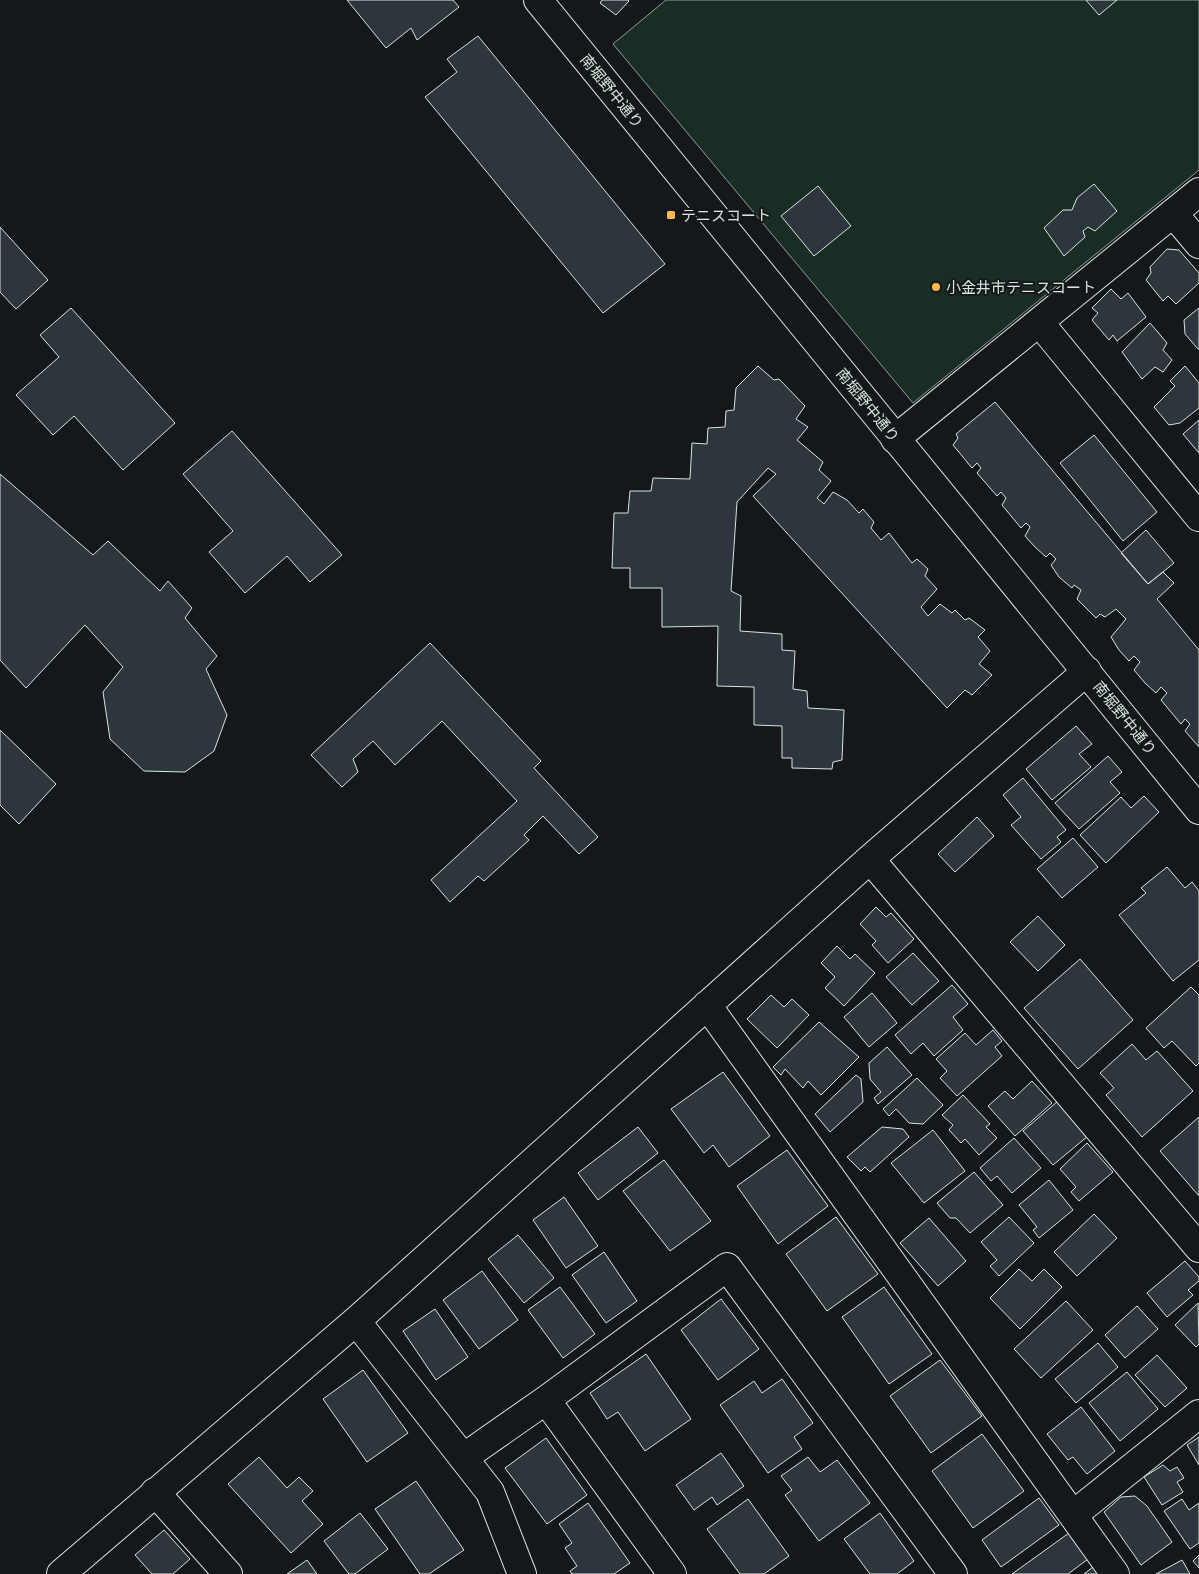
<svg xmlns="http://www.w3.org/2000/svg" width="1199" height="1574" font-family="Ubuntu,'Noto Sans JP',sans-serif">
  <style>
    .green { fill: #1a2d24; stroke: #939e99 }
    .building { fill: #2c363c; stroke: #d8e6dc }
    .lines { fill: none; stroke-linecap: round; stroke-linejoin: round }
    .street-casing { stroke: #d8e6dc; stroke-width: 30 }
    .secondary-casing { stroke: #d8e6dc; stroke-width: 30 }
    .street { stroke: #14181c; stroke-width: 28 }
    .secondary { stroke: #14181c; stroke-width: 28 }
    .poi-dot { fill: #ffb74d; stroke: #14181c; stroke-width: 2 }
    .labels { text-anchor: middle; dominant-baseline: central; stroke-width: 4; stroke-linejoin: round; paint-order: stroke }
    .street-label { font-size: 15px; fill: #d8e6dc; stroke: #14181c }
    .poi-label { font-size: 15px; fill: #d8e6dc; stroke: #14181c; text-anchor: start }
  </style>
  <rect width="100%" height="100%" fill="#14181c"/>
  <path class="green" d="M 666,0 L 1199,0 L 1199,170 L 913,403 L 613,44 Z"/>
  <path class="building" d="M 347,0 L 453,0 L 459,7 L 417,40 L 411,28 L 386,48 Z
    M 602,0 L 628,0 L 629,1 L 616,15 L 600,3 Z
    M 1086,0 L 1117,0 L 1099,15 Z
    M 478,36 L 665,264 L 603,313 L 425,97 L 457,72 L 447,59 Z
    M 1094,184 L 1117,211 L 1095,231 L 1088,227 L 1083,231 L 1085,237 L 1064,256 L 1044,228 L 1063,210 L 1072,210 L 1077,198 Z
    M 818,186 L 851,226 L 814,256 L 781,216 Z
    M 0,227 L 48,280 L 16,309 L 0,292 Z
    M 1167,249 L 1179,250 L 1199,273 L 1199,283 L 1176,304 L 1168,296 L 1163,301 L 1146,280 L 1151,273 L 1150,267 Z
    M 1111,289 L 1121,299 L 1128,293 L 1146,317 L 1117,341 L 1113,335 L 1109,340 L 1092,320 L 1098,313 L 1092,308 Z
    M 71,308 L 175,423 L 123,470 L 74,416 L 53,435 L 16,395 L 59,357 L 40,335 Z
    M 1199,308 L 1199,349 L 1198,349 L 1185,334 L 1184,320 Z
    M 1150,323 L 1167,343 L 1163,350 L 1172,360 L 1163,372 L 1155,367 L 1142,379 L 1122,352 Z
    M 758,366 L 774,380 L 779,379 L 805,406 L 796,419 L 808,427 L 797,440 L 823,462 L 819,470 L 831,481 L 817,498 L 824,504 L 833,492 L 847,500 L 859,513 L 863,509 L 874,522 L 871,528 L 881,540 L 889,533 L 912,563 L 917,559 L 928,569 L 925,576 L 937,589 L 921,607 L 928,616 L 940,604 L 952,613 L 955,610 L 965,620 L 969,618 L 985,630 L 978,637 L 990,651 L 979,664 L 992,675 L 972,695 L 965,690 L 947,708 L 753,496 L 776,474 L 768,468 L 737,502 L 731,591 L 741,596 L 740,631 L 782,634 L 782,650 L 795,651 L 793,689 L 807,691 L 808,708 L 844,710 L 842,760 L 833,762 L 832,769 L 792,768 L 792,758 L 782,758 L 782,726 L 754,725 L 754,687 L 717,686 L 718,626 L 662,627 L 662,588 L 630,588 L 630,568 L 612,568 L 614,513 L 628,513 L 630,491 L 651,491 L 653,478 L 690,479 L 692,443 L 707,444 L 708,428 L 725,427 L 726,411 L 734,410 L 736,388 Z
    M 1185,366 L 1199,383 L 1199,408 L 1180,423 L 1169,425 L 1154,407 L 1175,386 L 1170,381 Z
    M 995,402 L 1148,584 L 1163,572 L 1174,583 L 1157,599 L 1199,650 L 1199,747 L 1185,731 L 1190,724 L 1185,719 L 1181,724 L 1161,700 L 1167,693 L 1161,687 L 1156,693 L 1145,683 L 1134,670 L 1140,662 L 1134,656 L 1129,661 L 1119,650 L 1111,637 L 1126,619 L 1116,609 L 1105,617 L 1100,614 L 1096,618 L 1077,599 L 1081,590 L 1074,585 L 1072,588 L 1059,577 L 1051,565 L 1056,559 L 1050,553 L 1046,557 L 1035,547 L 1025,536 L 1030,527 L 1026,523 L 1021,528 L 1002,505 L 1006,498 L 1001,492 L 997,496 L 977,473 L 981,468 L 977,463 L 972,468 L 953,445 L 958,438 L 956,434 Z
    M 1199,420 L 1199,453 L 1183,434 Z
    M 232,431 L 342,555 L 310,582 L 287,556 L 245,593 L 209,552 L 233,531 L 183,474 Z
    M 1094,435 L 1157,512 L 1123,541 L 1060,463 Z
    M 0,474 L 93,555 L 108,541 L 160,591 L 168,581 L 192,608 L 185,618 L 217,656 L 206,669 L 227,715 L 214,751 L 185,772 L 144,771 L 110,739 L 103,692 L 123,667 L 85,625 L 26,688 L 0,660 Z
    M 1146,530 L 1174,563 L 1148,584 L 1121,553 Z
    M 430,643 L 541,761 L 534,768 L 598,837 L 579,854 L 543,816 L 524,835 L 529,840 L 484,881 L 478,876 L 450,902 L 431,880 L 517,801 L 442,721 L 395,765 L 373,741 L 353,759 L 358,772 L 342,787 L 311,755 Z
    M 1076,726 L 1092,744 L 1079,754 L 1091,767 L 1052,800 L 1026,769 Z
    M 0,730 L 56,784 L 19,824 L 0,805 Z
    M 1108,756 L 1122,772 L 1110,782 L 1120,793 L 1079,829 L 1055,803 Z
    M 1023,778 L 1066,830 L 1057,837 L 1061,842 L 1041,859 L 1011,825 L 1021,817 L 1003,795 Z
    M 1144,796 L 1159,812 L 1106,863 L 1080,835 L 1121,797 L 1131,808 Z
    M 977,817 L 994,836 L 955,872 L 938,854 Z
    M 1073,838 L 1098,867 L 1062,898 L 1037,869 Z
    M 1167,867 L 1185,888 L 1192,882 L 1199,891 L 1199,960 L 1173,981 L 1119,915 L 1146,893 L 1141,888 Z
    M 876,907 L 886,917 L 891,913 L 914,939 L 888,963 L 872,945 L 876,941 L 860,924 Z
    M 1038,916 L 1065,945 L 1038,971 L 1010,942 Z
    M 837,946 L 850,959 L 855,954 L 875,973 L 844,1006 L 825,988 L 835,977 L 821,963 Z
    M 913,953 L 939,981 L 912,1005 L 886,977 Z
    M 1080,959 L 1133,1020 L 1078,1069 L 1024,1008 Z
    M 952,985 L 968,1004 L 953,1017 L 963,1030 L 934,1056 L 923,1043 L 911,1054 L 895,1035 Z
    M 1191,987 L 1199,995 L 1199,1063 L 1196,1066 L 1172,1041 L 1164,1048 L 1146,1028 Z
    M 872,993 L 897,1023 L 869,1047 L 844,1017 Z
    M 771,995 L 784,1007 L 792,999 L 809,1015 L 777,1048 L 747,1019 Z
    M 819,1022 L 859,1057 L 821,1095 L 808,1081 L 803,1088 L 785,1069 L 781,1075 L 773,1067 Z
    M 993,1030 L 1002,1041 L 995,1047 L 1002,1056 L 957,1096 L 940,1078 L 947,1071 L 936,1059 L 965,1033 L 976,1045 Z
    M 1132,1044 L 1146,1060 L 1157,1051 L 1193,1091 L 1142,1137 L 1106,1095 L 1114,1088 L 1100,1073 Z
    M 887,1047 L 912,1075 L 878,1104 L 874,1098 L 881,1092 L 870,1079 L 869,1063 Z
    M 723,1072 L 770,1136 L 729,1167 L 713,1145 L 704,1153 L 671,1109 Z
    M 856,1075 L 861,1079 L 863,1102 L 830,1132 L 815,1114 Z
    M 917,1078 L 943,1105 L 923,1124 L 909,1123 L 896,1109 L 889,1116 L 883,1109 Z
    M 1032,1081 L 1052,1103 L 1015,1136 L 988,1106 L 1005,1091 L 1013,1099 Z
    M 963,1095 L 990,1124 L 986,1127 L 997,1138 L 979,1155 L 965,1139 L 961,1143 L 949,1130 L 953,1125 L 942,1115 Z
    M 1058,1101 L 1088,1136 L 1053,1165 L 1023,1131 Z
    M 1199,1117 L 1199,1196 L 1160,1151 Z
    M 638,1127 L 658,1153 L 598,1200 L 578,1173 Z
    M 882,1127 L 903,1129 L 909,1137 L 870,1172 L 865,1167 L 861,1171 L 847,1157 Z
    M 933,1130 L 965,1171 L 924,1203 L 891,1163 Z
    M 1014,1138 L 1041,1168 L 1012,1193 L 997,1176 L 991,1181 L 980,1168 Z
    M 1087,1143 L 1113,1172 L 1079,1201 L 1071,1192 L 1076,1187 L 1060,1169 Z
    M 787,1150 L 828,1206 L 778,1244 L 737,1186 Z
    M 664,1160 L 711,1221 L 670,1251 L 623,1191 Z
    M 974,1172 L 1003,1205 L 970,1233 L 956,1218 L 950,1218 L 937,1203 Z
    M 1049,1180 L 1073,1210 L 1039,1238 L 1033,1230 L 1037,1227 L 1019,1205 Z
    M 564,1197 L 598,1246 L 566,1268 L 533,1220 Z
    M 1094,1214 L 1117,1238 L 1077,1276 L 1054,1252 Z
    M 836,1217 L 878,1274 L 827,1311 L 786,1254 Z
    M 1009,1217 L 1034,1243 L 999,1276 L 990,1266 L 997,1260 L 981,1242 Z
    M 929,1218 L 966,1261 L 938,1286 L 900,1243 Z
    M 518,1235 L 554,1278 L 524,1303 L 488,1259 Z
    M 604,1252 L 637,1301 L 606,1323 L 572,1275 Z
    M 1185,1261 L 1199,1277 L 1199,1281 L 1188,1290 L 1193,1295 L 1167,1317 L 1147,1293 Z
    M 1019,1269 L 1032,1281 L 1044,1269 L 1062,1287 L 1020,1329 L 990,1298 Z
    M 482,1271 L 518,1320 L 479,1349 L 443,1300 Z
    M 560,1287 L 595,1334 L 563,1358 L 528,1310 Z
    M 884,1287 L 932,1354 L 889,1384 L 842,1317 Z
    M 721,1299 L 759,1349 L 718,1380 L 681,1330 Z
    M 1066,1301 L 1093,1330 L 1041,1378 L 1014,1349 Z
    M 1198,1303 L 1199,1344 L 1196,1347 L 1175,1325 Z
    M 1137,1306 L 1158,1329 L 1125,1358 L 1105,1335 Z
    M 435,1309 L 468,1357 L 436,1380 L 403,1331 Z
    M 1098,1343 L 1118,1367 L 1076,1403 L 1055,1379 Z
    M 646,1354 L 691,1419 L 645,1451 L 618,1412 L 607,1419 L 590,1393 Z
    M 1157,1355 L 1187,1388 L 1165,1407 L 1135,1375 Z
    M 940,1360 L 982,1416 L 931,1453 L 890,1396 Z
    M 363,1370 L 408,1433 L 367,1462 L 323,1399 Z
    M 1127,1372 L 1158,1409 L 1120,1441 L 1089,1403 Z
    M 782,1379 L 813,1423 L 794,1437 L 802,1449 L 768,1473 L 720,1405 L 754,1381 L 762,1393 Z
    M 1081,1407 L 1115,1451 L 1087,1474 L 1073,1457 L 1068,1460 L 1047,1434 Z
    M 982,1434 L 1024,1491 L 973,1528 L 932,1471 Z
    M 1199,1437 L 1199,1465 L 1187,1445 Z
    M 546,1438 L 587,1495 L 547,1524 L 505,1468 Z
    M 721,1453 L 744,1486 L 717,1505 L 712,1497 L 694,1510 L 676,1485 Z
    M 259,1457 L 287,1488 L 299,1477 L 313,1491 L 302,1501 L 323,1524 L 291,1553 L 228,1484 Z
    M 808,1457 L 820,1472 L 837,1460 L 870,1503 L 819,1541 L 785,1495 L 792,1490 L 781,1476 Z
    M 1163,1465 L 1170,1471 L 1177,1467 L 1184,1478 L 1177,1482 L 1183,1492 L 1162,1505 L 1144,1477 Z
    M 416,1481 L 464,1550 L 429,1574 L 420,1574 L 375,1509 Z
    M 1135,1496 L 1147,1506 L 1172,1542 L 1141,1565 L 1104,1512 L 1121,1497 Z
    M 1039,1498 L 1059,1525 L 1001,1567 L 982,1540 Z
    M 748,1499 L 789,1556 L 764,1574 L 740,1574 L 707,1529 Z
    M 1182,1499 L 1189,1510 L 1199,1503 L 1199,1543 L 1190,1549 L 1164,1511 Z
    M 588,1503 L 630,1563 L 614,1574 L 572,1574 L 570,1571 L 577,1566 L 565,1548 L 572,1543 L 559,1524 Z
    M 360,1513 L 388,1549 L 355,1574 L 349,1574 L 324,1541 Z
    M 880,1513 L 914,1561 L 897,1574 L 870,1574 L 844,1539 Z
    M 164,1530 L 190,1559 L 173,1574 L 152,1574 L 135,1555 Z
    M 1069,1533 L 1088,1559 L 1068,1574 L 1012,1574 Z
    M 1199,1555 L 1199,1568 L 1193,1561 Z
    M 307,1560 L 317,1574 L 287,1574 Z
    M 1182,1560 L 1190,1574 L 1156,1574 Z
    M 1093,1567 L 1098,1574 L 1084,1574 Z"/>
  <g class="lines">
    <g class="street-casing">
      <path id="street" d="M 1173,213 L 1199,244
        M 1039,322 L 1199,517
        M 895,439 L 1199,192
        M 870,859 L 1199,1248
        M 707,1005 L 1115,1574
        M 356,1321 L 490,1492 L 522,1574
        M 546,1400 L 672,1574
        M 463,1458 L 546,1400 L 727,1267 L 953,1574
        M 155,1492 L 228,1574
        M 1073,1515 L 1199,1414
        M 61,1574 L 356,1321 L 870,859 L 1087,671"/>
    </g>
    <g class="secondary-casing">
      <path id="secondary" d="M 538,0 L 1199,810"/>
    </g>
    <use href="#street" class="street"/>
    <use href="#secondary" class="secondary"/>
  </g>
  <g class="poi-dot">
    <rect x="666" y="210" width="10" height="10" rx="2.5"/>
    <circle cx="936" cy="287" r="5"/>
  </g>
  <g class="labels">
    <g class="street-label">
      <text transform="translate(612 91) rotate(51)">南堀野中通り</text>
      <text transform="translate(868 405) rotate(51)">南堀野中通り</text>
      <text transform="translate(1125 718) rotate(51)">南堀野中通り</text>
    </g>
    <g class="poi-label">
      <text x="681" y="215">テニスコート</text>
      <text x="946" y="287">小金井市テニスコート</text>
    </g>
  </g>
</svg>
